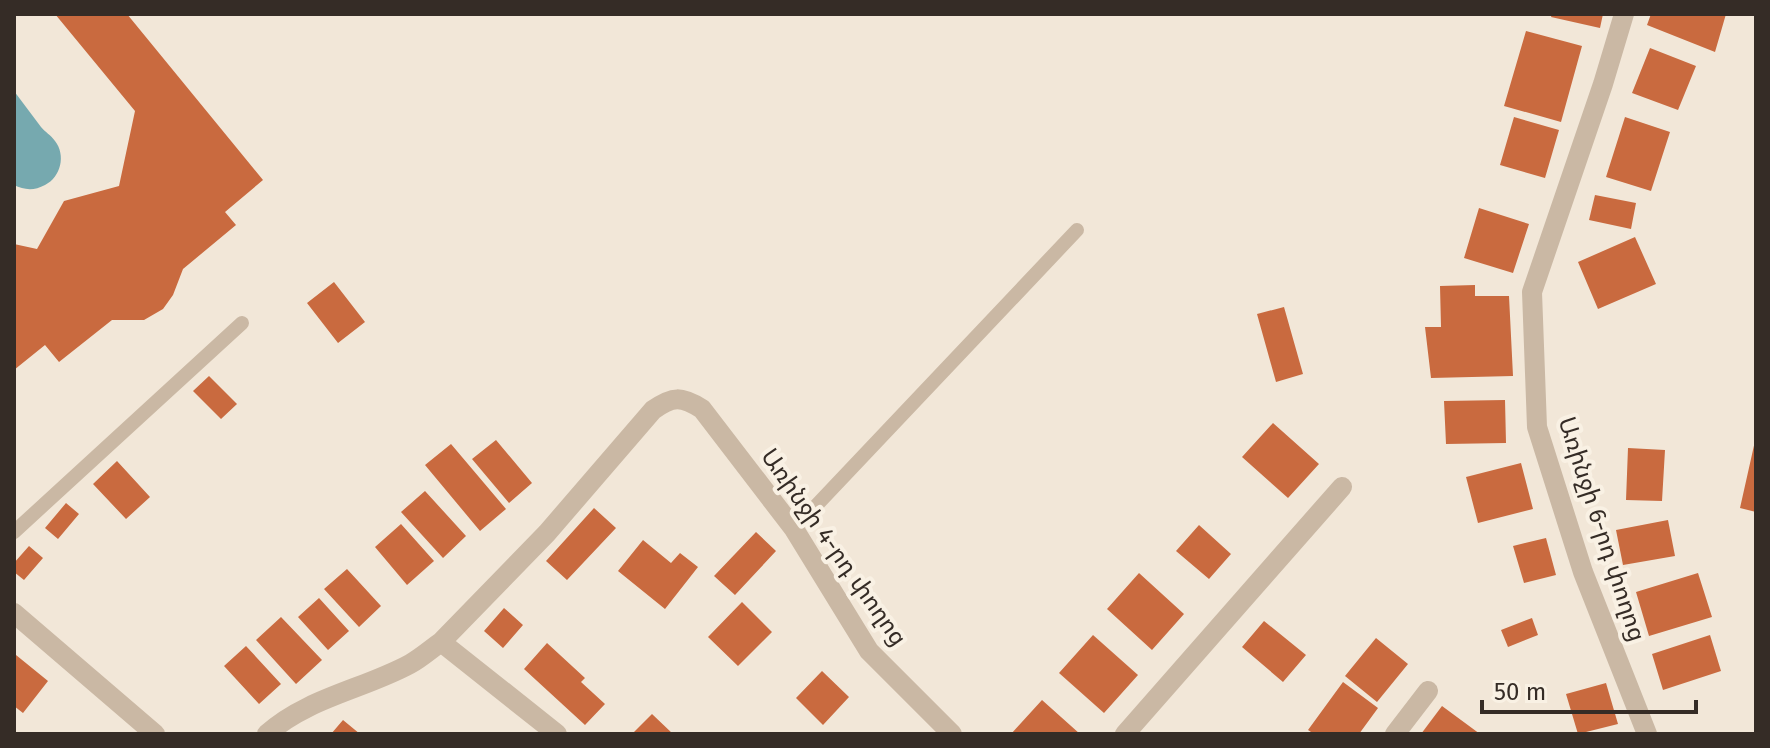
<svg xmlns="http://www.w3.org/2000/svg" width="1770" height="748" font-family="'Fira Sans','Noto Sans Armenian',sans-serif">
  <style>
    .water { fill: #76a9af }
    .building { fill: #c96a3f }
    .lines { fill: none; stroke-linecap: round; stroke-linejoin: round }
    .service { stroke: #cab8a4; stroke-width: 14 }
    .minor { stroke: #cab8a4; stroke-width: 20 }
    .tertiary { stroke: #cab8a4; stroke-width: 20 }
    .labels { text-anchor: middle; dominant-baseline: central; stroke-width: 8; stroke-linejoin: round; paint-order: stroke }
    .street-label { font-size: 24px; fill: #352c26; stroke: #f9f1e4 }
  </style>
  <rect width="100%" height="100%" fill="#f2e7d8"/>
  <path class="water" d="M 14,91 C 23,103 32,115 41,127 C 45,132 51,135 55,141 C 66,155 61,177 45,185 C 34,191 24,190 14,185 Z"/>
  <path class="building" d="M 55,14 L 127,14 L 263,180 L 225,212 L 236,225 L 183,269 L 173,295 L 163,309 L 144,320 L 112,320 L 59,362 L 45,345 L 14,370 L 14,244 L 37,249 L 64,201 L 119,186 L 135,111 Z
    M 1552,14 L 1603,14 L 1600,28 L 1551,17 Z
    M 1651,14 L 1726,14 L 1715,52 L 1647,25 Z
    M 1526,31 L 1582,46 L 1561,122 L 1504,106 Z
    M 1650,48 L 1696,66 L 1678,110 L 1632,93 Z
    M 1514,117 L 1559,130 L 1545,178 L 1500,165 Z
    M 1625,117 L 1670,132 L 1651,191 L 1606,177 Z
    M 1595,195 L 1636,203 L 1631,229 L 1589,220 Z
    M 1479,208 L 1529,224 L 1513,273 L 1464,258 Z
    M 1635,237 L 1656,284 L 1598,309 L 1578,262 Z
    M 334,282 L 365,322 L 338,343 L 307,303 Z
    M 1475,285 L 1475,296 L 1509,296 L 1513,376 L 1431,378 L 1425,327 L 1441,327 L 1440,286 Z
    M 1284,307 L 1303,374 L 1276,382 L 1257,314 Z
    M 209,376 L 237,404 L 221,419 L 193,391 Z
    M 1505,400 L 1506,443 L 1446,444 L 1444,401 Z
    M 1273,423 L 1319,464 L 1288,498 L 1242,457 Z
    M 496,440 L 532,483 L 509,503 L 472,459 Z
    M 1755,441 L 1756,441 L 1756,512 L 1740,508 Z
    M 451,444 L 506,509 L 480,531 L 425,465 Z
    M 1628,448 L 1665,450 L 1662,501 L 1626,500 Z
    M 117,461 L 150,497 L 126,519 L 93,484 Z
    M 1521,463 L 1533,509 L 1478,523 L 1466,477 Z
    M 425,491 L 466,536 L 443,558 L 401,512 Z
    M 66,503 L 79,514 L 58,539 L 45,528 Z
    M 594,508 L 616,528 L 567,580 L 546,561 Z
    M 1668,520 L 1675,556 L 1623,565 L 1616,530 Z
    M 401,524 L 434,561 L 407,585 L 375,547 Z
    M 1199,525 L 1231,554 L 1209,579 L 1176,551 Z
    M 756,532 L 776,551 L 735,595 L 714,576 Z
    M 1546,538 L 1556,575 L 1524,583 L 1513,546 Z
    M 643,540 L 671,563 L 680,553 L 698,567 L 665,609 L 618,571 Z
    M 29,546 L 43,558 L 24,580 L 14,572 L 14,563 Z
    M 347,569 L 381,606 L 359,627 L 324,589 Z
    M 1139,573 L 1184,614 L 1152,650 L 1107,609 Z
    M 1698,573 L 1712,617 L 1649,636 L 1636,592 Z
    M 319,598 L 349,631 L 328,650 L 298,617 Z
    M 742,602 L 772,632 L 738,666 L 708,637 Z
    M 504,608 L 523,625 L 503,648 L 484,631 Z
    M 281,617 L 322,660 L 296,684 L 256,640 Z
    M 1532,618 L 1538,635 L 1508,647 L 1501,630 Z
    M 1264,621 L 1306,655 L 1283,682 L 1242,647 Z
    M 1093,635 L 1138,675 L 1104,713 L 1059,673 Z
    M 1710,635 L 1721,671 L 1663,690 L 1652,654 Z
    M 1376,638 L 1408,664 L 1377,702 L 1345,676 Z
    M 547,643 L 585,678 L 581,682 L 605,704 L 585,725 L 524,669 Z
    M 246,646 L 281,684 L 259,704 L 224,666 Z
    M 16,655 L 48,681 L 23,713 L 14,706 L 14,658 Z
    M 822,671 L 849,697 L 823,725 L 796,698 Z
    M 1343,682 L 1378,708 L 1359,734 L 1314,734 L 1308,730 Z
    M 1606,683 L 1618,724 L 1578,734 L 1566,694 Z
    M 1042,700 L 1080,734 L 1011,734 Z
    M 1442,706 L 1480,734 L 1421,734 Z
    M 652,714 L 673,734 L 632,734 Z
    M 343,720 L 360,734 L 331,734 Z"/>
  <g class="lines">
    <path class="service" d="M 794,529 L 1077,230
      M 14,532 L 242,323"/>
    <path class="minor" d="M 1624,14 L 1603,84 L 1532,292 L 1537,427 L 1583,572 L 1647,734
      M 441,642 L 547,533 L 653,410 C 673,396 681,396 702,409 L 794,529 L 869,651 L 952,734
      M 267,734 C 307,698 364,689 410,664 C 421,658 431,649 441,642 L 557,734
      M 1125,734 L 1342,487
      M 1395,734 L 1428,691"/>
    <path class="tertiary" d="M 14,613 L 155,734"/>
  </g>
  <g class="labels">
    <g class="street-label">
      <text transform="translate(1602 529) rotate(72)">Առինջի 6-րդ փողոց</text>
      <text transform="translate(834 547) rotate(55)">Առինջի 4-րդ փողոց</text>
    </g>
  </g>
  <rect width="1770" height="748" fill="none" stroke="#352c26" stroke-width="32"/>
  <path d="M1482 700v12h214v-12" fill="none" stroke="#352c26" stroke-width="4"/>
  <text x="1494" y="700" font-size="24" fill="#352c26" stroke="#f9f1e4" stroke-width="6" paint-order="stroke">50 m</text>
</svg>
